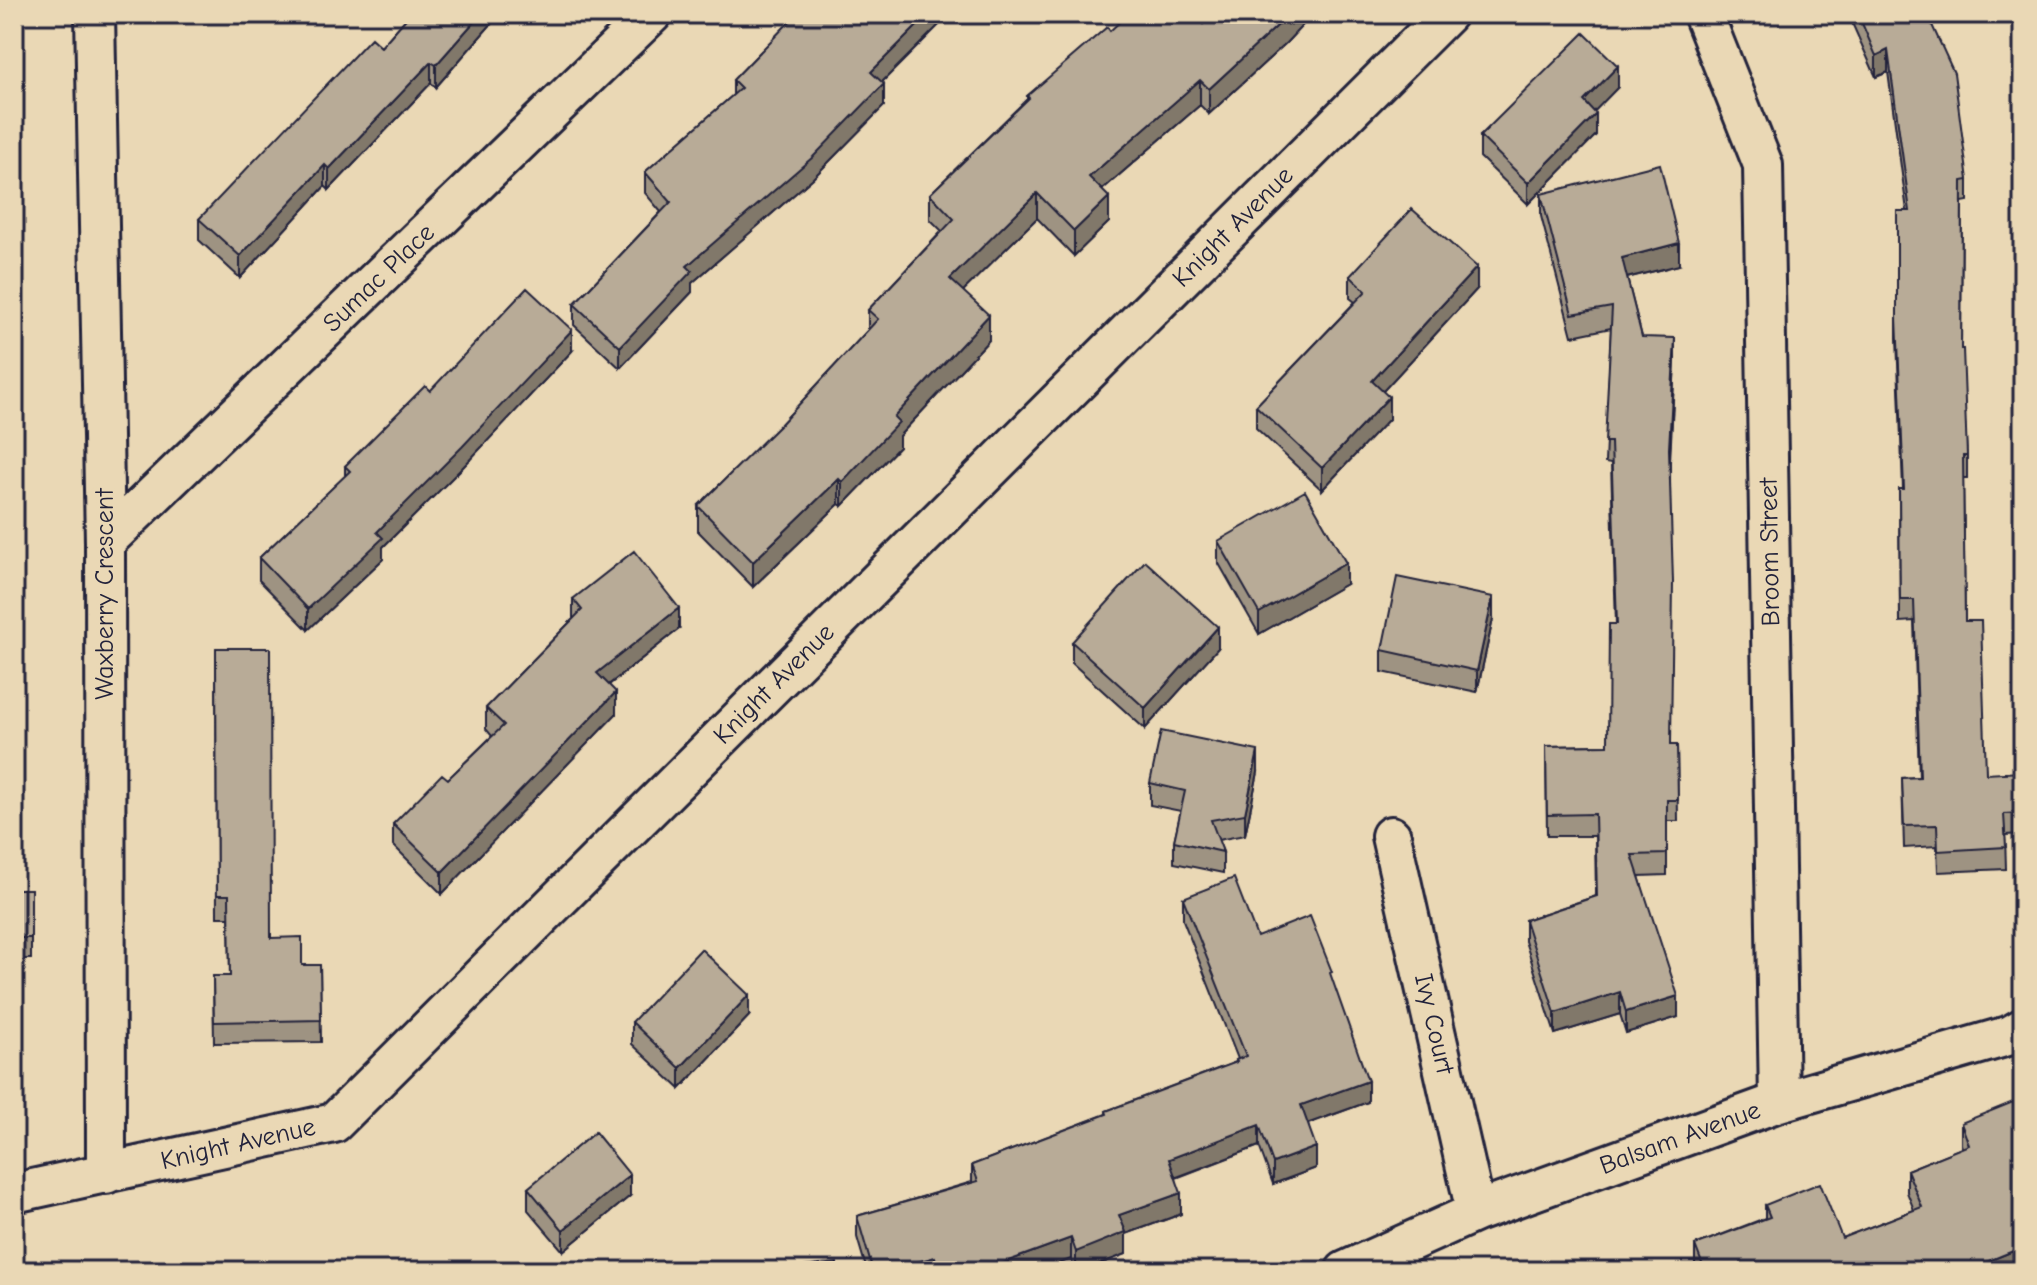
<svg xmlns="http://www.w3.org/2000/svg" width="2037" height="1285" font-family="'Comic Neue',sans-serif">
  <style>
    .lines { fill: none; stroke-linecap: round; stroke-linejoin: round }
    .minor-casing { stroke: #22223b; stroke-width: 44 }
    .minor { stroke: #ead8b5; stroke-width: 38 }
    .wall { fill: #9e9382; stroke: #22223b; stroke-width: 2 }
    .shaded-wall { fill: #81786a; stroke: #22223b; stroke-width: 2 }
    .building { fill: #b8ab97; stroke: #22223b; stroke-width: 2 }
    .labels { text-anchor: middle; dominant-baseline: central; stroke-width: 8; stroke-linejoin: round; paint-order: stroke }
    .street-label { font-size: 26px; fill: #22223b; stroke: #ead8b5 }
  </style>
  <rect width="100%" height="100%" fill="#ead8b5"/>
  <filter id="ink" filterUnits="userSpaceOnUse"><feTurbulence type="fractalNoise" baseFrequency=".0125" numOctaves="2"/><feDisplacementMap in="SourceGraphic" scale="16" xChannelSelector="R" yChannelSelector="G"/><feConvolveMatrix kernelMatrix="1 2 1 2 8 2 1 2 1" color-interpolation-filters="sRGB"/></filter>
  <g filter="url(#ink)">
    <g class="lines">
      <g class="minor-casing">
        <path id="minor" d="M 95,14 L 105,542 L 106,1174
          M 1703,14 L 1763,165 L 1779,1102
          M 105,542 L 652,14
          M 1391,836 L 1476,1212
          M 14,1193 L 334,1123 L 1447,14
          M 1345,1271 L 1476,1212 L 1779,1102 L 2011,1035 L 2023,1028"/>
      </g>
      <use href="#minor" class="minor"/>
    </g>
    <path class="wall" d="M 410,14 L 500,14 L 436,87 L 431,83 L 329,190 L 325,186 L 240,278 L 199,240 L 199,219 L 381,47 Z
      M 797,14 L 950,14 L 882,82 L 884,106 L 813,178 L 692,283 L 692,292 L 620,368 L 574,325 L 574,304 L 661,212 L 645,193 L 645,172 L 733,95 L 733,80 Z
      M 1214,14 L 1313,14 L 1286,43 L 1209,114 L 1200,105 L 1102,190 L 1109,222 L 1074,256 L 1037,218 L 963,291 L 989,340 L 899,436 L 899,447 L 842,506 L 839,504 L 753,587 L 698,531 L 698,506 L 781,424 L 868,330 L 868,310 L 942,231 L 930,219 L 930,194 L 1027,99 L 1027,96 L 1110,31 L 1203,24 Z
      M 1848,14 L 1927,14 L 1968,180 L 1968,201 L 1962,202 L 1961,349 L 1967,456 L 1967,478 L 1963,478 L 1965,621 L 1986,774 L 2023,805 L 2023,834 L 2005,835 L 2006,869 L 1938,872 L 1937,846 L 1904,848 L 1902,778 L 1919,777 L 1914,621 L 1900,622 L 1899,489 L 1903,489 L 1897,338 L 1897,211 L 1907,211 L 1888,72 L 1876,77 Z
      M 1618,87 L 1594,111 L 1596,135 L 1528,204 L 1480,157 L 1480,136 Z
      M 1541,194 L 1679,265 L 1627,278 L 1642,337 L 1675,360 L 1670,462 L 1671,745 L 1677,745 L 1678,821 L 1667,821 L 1667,875 L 1639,876 L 1678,1017 L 1626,1033 L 1620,1014 L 1555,1034 L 1525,941 L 1525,920 L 1596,896 L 1595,836 L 1547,836 L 1546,746 L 1608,745 L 1616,624 L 1611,464 L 1605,463 L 1611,328 L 1572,336 L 1541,216 Z
      M 1350,276 L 1477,289 L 1383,391 L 1389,419 L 1322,490 L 1256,428 L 1256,406 L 1355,302 L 1350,298 Z
      M 572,351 L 462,468 L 383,547 L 383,559 L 308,630 L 259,580 L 259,558 L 345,476 L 345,466 L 430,391 Z
      M 1218,541 L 1346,584 L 1259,634 L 1218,562 Z
      M 573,599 L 679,629 L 609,685 L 616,714 L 442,894 L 393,845 L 393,824 L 448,779 L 492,736 L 486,729 L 486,708 L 573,619 Z
      M 1493,619 L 1477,692 L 1382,672 L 1382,650 Z
      M 1072,642 L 1218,648 L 1145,729 L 1072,663 Z
      M 216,648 L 271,938 L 302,965 L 320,965 L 321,1042 L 214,1043 L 213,976 L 230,976 L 229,917 L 217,917 Z
      M 1258,772 L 1245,835 L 1218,840 L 1223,852 L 1223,873 L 1174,863 L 1174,841 L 1181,811 L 1150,805 L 1150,783 Z
      M 14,889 L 31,889 L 31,959 L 14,959 Z
      M 1183,898 L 1257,937 L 1332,980 L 1368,1102 L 1308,1124 L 1316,1168 L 1273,1184 L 1259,1146 L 1176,1178 L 1181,1214 L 1126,1234 L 1126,1254 L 1081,1271 L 1075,1271 L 1071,1259 L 1039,1271 L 867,1271 L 857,1237 L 857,1216 L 972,1182 L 972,1165 L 1106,1114 L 1106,1111 L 1236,1062 L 1236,1060 L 1238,1059 L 1183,920 Z
      M 749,1016 L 680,1089 L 632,1044 L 632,1022 Z
      M 1961,1123 L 2023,1269 L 2017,1271 L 1697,1271 L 1695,1266 L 1695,1245 L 1765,1218 L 1765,1205 L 1842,1238 L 1914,1210 L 1907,1192 L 1907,1170 L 1962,1148 L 1961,1144 Z
      M 528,1188 L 630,1196 L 563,1251 L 528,1210 Z"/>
    <path class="shaded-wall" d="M 481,14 L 500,14 L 436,87 L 436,65 Z
      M 929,14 L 950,14 L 871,93 L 871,72 Z
      M 1290,14 L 1313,14 L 1286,43 L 1209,114 L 1209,89 Z
      M 1888,50 L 1888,72 L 1876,77 L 1876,56 Z
      M 431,62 L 431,83 L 329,190 L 329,169 Z
      M 1618,66 L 1618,87 L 1584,122 L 1584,101 Z
      M 1200,80 L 1200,105 L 1089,201 L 1089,177 Z
      M 884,84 L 884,106 L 813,178 L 692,283 L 692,292 L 620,368 L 620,347 L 687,266 Z
      M 1596,114 L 1596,135 L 1528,204 L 1528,183 Z
      M 325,165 L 325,186 L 240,278 L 240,256 Z
      M 1037,193 L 1037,218 L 950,304 L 950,279 Z
      M 1109,197 L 1109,222 L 1074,256 L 1074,231 Z
      M 1679,243 L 1679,265 L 1622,279 L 1622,258 Z
      M 1477,267 L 1477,289 L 1372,403 L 1372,381 Z
      M 989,315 L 989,340 L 899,436 L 899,447 L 842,506 L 842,482 L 894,417 Z
      M 572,330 L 572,351 L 462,468 L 383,547 L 383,559 L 308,630 L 308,609 L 377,532 Z
      M 1675,338 L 1675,360 L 1669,471 L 1669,449 Z
      M 1389,397 L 1389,419 L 1322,490 L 1322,468 Z
      M 839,479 L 839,504 L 753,587 L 753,562 Z
      M 1346,563 L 1346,584 L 1259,634 L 1259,613 Z
      M 1493,597 L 1493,619 L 1477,692 L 1477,671 Z
      M 679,608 L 679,629 L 597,694 L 597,673 Z
      M 1218,627 L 1218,648 L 1145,729 L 1145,708 Z
      M 616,692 L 616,714 L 442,894 L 442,872 Z
      M 1258,751 L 1258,772 L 1245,835 L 1245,814 Z
      M 1620,992 L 1620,1014 L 1555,1034 L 1555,1013 Z
      M 749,995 L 749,1016 L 680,1089 L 680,1068 Z
      M 1678,996 L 1678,1017 L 1626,1033 L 1626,1012 Z
      M 1368,1081 L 1368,1102 L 1301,1126 L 1301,1105 Z
      M 1259,1125 L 1259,1146 L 1169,1180 L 1169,1159 Z
      M 1316,1147 L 1316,1168 L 1273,1184 L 1273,1163 Z
      M 630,1175 L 630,1196 L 563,1251 L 563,1230 Z
      M 1181,1193 L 1181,1214 L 1126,1234 L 1126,1254 L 1081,1271 L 1076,1271 L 1076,1252 L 1119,1215 Z
      M 1071,1238 L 1071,1259 L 1039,1271 L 989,1271 L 989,1268 Z
      M 2023,1247 L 2023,1269 L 2017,1271 L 1964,1271 Z
      M 935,1257 L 935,1271 L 885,1271 Z"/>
    <path class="building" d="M 410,14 L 481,14 L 436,65 L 431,62 L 329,169 L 325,165 L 240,256 L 199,219 L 371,38 L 381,47 Z
      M 797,14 L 929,14 L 871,72 L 884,84 L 813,157 L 687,266 L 692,271 L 620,347 L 574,304 L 671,202 L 645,172 L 741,88 L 733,80 Z
      M 1128,14 L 1193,14 L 1203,24 L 1214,14 L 1290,14 L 1209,89 L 1200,80 L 1089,177 L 1109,197 L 1074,231 L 1037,193 L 950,279 L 989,315 L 894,417 L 899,422 L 842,482 L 839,479 L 753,562 L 698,506 L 781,424 L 878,319 L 868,310 L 954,219 L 930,194 L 1029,98 L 1027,96 L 1107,27 L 1110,31 Z
      M 1858,14 L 1927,14 L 1954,73 L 1968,180 L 1962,181 L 1961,349 L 1963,349 L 1967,456 L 1963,456 L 1965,621 L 1981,621 L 1986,774 L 2021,772 L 2023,813 L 2004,814 L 2006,847 L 1938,851 L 1937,825 L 1904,826 L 1902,778 L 1920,777 L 1914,600 L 1900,600 L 1899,489 L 1904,489 L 1897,317 L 1897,211 L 1910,211 L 1888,50 L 1876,56 Z
      M 1584,33 L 1618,66 L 1584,101 L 1596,114 L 1528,183 L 1480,136 Z
      M 1660,164 L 1679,243 L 1622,258 L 1642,337 L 1675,338 L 1669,449 L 1673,582 L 1671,745 L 1677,745 L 1678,800 L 1667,800 L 1667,854 L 1632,855 L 1678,996 L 1626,1012 L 1620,992 L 1555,1013 L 1525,920 L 1597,896 L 1595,814 L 1547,815 L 1546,746 L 1608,745 L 1609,624 L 1617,624 L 1611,442 L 1605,442 L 1612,307 L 1572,314 L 1541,194 Z
      M 1412,209 L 1477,267 L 1372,381 L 1389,397 L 1322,468 L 1256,406 L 1366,291 L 1350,276 Z
      M 527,288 L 572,330 L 462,447 L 377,532 L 383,538 L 308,609 L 259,558 L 350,471 L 345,466 L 425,386 L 430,391 Z
      M 1305,491 L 1346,563 L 1259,613 L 1218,541 Z
      M 634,551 L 679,608 L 597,673 L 616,692 L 442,872 L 393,824 L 442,774 L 448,779 L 504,725 L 486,708 L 582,610 L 573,599 Z
      M 1145,561 L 1218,627 L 1145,708 L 1072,642 Z
      M 1397,577 L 1493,597 L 1477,671 L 1382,650 Z
      M 216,648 L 270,648 L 271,938 L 302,937 L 302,965 L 320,965 L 321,1020 L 214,1022 L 213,976 L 230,976 L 229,895 L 217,895 Z
      M 1161,731 L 1258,751 L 1245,814 L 1211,820 L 1223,852 L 1174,841 L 1185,791 L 1150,783 Z
      M 1234,878 L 1257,937 L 1310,916 L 1332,972 L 1330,973 L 1368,1081 L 1301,1105 L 1316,1147 L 1273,1163 L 1259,1125 L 1169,1159 L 1181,1193 L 1119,1215 L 1126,1232 L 1076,1252 L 1071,1238 L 989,1268 L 990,1271 L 939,1271 L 935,1257 L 885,1271 L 873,1271 L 857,1216 L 978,1181 L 972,1165 L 1107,1114 L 1106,1111 L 1237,1062 L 1236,1060 L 1246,1056 L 1183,898 Z
      M 14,889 L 31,889 L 31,938 L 14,938 Z
      M 701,949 L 749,995 L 680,1068 L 632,1022 Z
      M 2013,1102 L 2023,1126 L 2023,1247 L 1964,1271 L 1705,1271 L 1695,1245 L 1770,1217 L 1765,1205 L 1820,1183 L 1842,1238 L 1922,1207 L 1907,1170 L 1969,1145 L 1961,1123 Z
      M 595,1132 L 630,1175 L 563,1230 L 528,1188 Z
      M 837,1263 L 837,1271 L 771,1271 Z"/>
  </g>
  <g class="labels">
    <g class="street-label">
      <text transform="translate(1233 227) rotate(-45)">Knight Avenue</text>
      <text transform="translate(379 278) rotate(-44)">Sumac Place</text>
      <text transform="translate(1770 552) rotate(-91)">Broom Street</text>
      <text transform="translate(105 594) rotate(-90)">Waxberry Crescent</text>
      <text transform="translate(774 684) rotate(-45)">Knight Avenue</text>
      <text transform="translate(1434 1024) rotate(77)">Ivy Court</text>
      <text transform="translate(1680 1138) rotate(-20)">Balsam Avenue</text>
      <text transform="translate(238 1144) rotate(-13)">Knight Avenue</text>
    </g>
  </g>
  <rect width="2037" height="1285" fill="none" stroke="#ead8b5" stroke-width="48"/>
  <rect x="24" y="24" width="1989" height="1237" fill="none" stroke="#22223b" stroke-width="3" filter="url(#ink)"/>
</svg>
